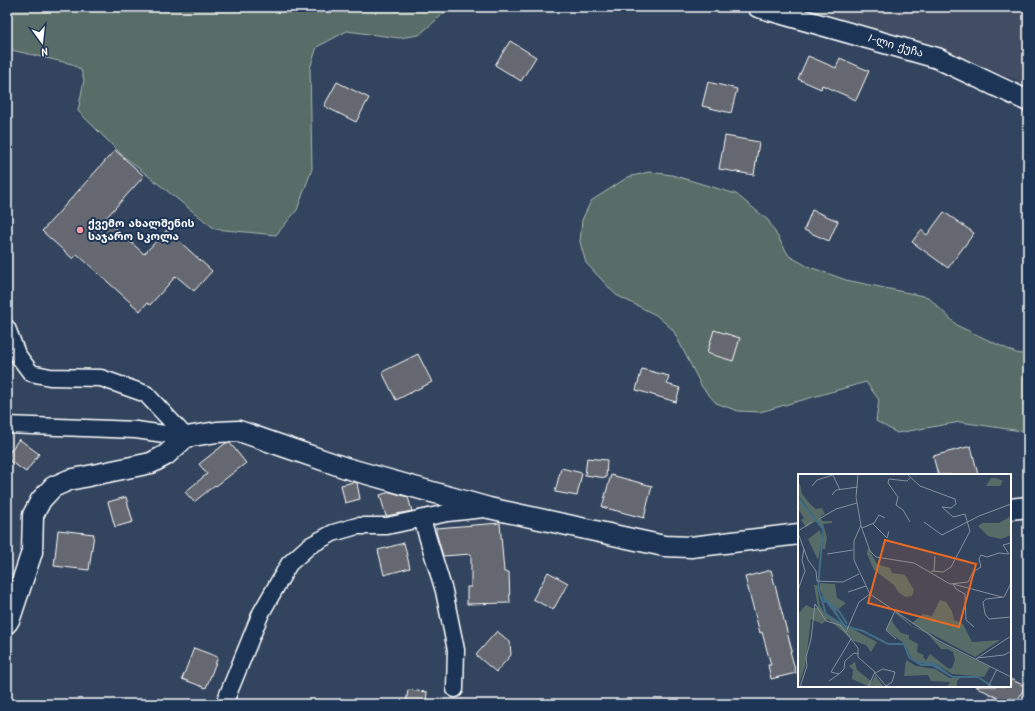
<svg xmlns="http://www.w3.org/2000/svg" width="1035" height="711" font-family="Kalam,'Noto Sans Georgian',sans-serif">
  <style>
    .built { fill: #424e63 }
    .green { fill: #586c67; stroke: #acb6b3 }
    .building { fill: #65676f; stroke: #fff }
    .lines { fill: none; stroke-linecap: round; stroke-linejoin: round }
    .minor-casing { stroke: #fff; stroke-width: 19 }
    .tertiary-casing { stroke: #fff; stroke-width: 23 }
    .minor { stroke: #1d3557; stroke-width: 16 }
    .tertiary { stroke: #1d3557; stroke-width: 20 }
    .poi-dot { fill: #ff9aa2; stroke: #1d3557; stroke-width: 1.5 }
    .labels { text-anchor: middle; dominant-baseline: central; stroke-width: 4; stroke-linejoin: round; paint-order: stroke }
    .street-label { font-size: 11px; fill: #fff; stroke: #1d3557 }
    .poi-label { font-size: 11px; font-weight: bold; fill: #fff; stroke: #1d3557; text-anchor: start }
    .inset-river { fill: none; stroke: #426e87; stroke-width: 2 }
    .inset-road { fill: none; stroke: #858f9e; stroke-width: 1 }
    .view { fill: #ea6a24; fill-opacity: 0.15; stroke: #ea6a24; stroke-width: 2 }
    .inset-edge { fill: none; stroke: #fff; stroke-width: 2 }
  </style>
  <rect width="100%" height="100%" fill="#33445e"/>
  <filter id="ink" filterUnits="userSpaceOnUse"><feTurbulence type="fractalNoise" baseFrequency=".025" numOctaves="2"/><feDisplacementMap in="SourceGraphic" scale="8" xChannelSelector="R" yChannelSelector="G"/><feConvolveMatrix kernelMatrix="1 2 1 2 8 2 1 2 1" color-interpolation-filters="sRGB"/></filter>
  <g filter="url(#ink)">
    <path class="built" d="M 781,7 L 1028,7 L 1028,80 L 1021,81 L 950,54 Z"/>
    <path class="green" d="M 7,7 L 451,7 L 419,35 L 399,38 L 347,31 L 317,47 L 310,68 L 312,169 L 297,210 L 276,235 L 215,229 L 122,155 L 78,111 L 84,80 L 81,70 L 72,64 L 7,49 Z
      M 649,172 L 672,175 L 736,194 L 768,220 L 789,256 L 807,266 L 846,280 L 928,297 L 958,326 L 1016,353 L 1028,355 L 1028,432 L 960,422 L 897,433 L 876,421 L 879,400 L 866,382 L 760,412 L 738,411 L 716,403 L 702,387 L 673,330 L 656,315 L 616,295 L 586,263 L 580,242 L 582,220 L 591,201 L 628,177 Z"/>
    <path class="building" d="M 510,41 L 536,57 L 521,81 L 495,65 Z
      M 808,56 L 836,68 L 840,58 L 869,71 L 856,100 L 822,85 L 821,89 L 798,79 Z
      M 337,82 L 369,98 L 356,122 L 324,106 Z
      M 708,82 L 737,89 L 731,113 L 702,106 Z
      M 725,136 L 759,142 L 754,175 L 719,169 Z
      M 115,150 L 144,176 L 105,219 L 144,254 L 167,230 L 212,271 L 194,291 L 176,276 L 150,305 L 147,303 L 140,311 L 77,254 L 73,259 L 42,231 Z
      M 812,210 L 838,221 L 829,241 L 804,230 Z
      M 944,212 L 974,233 L 948,268 L 912,242 L 921,230 L 927,235 Z
      M 714,330 L 740,338 L 733,361 L 707,353 Z
      M 418,354 L 432,382 L 396,400 L 382,372 Z
      M 642,369 L 669,376 L 667,384 L 680,388 L 676,402 L 636,390 Z
      M 19,439 L 39,454 L 26,472 L 7,459 L 7,456 Z
      M 226,443 L 230,443 L 246,463 L 216,486 L 215,485 L 194,502 L 185,492 L 207,474 L 199,464 Z
      M 971,446 L 978,475 L 938,475 L 933,456 Z
      M 587,458 L 607,460 L 606,478 L 585,475 Z
      M 561,468 L 582,473 L 577,496 L 555,492 Z
      M 611,475 L 652,486 L 644,518 L 602,507 Z
      M 354,482 L 357,483 L 360,499 L 345,503 L 341,485 Z
      M 390,492 L 408,497 L 412,511 L 386,516 L 380,495 Z
      M 126,497 L 133,522 L 115,527 L 108,502 Z
      M 500,523 L 504,572 L 509,572 L 510,603 L 467,604 L 467,587 L 471,587 L 471,554 L 443,556 L 436,532 L 436,528 Z
      M 58,530 L 94,534 L 89,570 L 54,566 Z
      M 404,543 L 410,568 L 384,575 L 378,550 Z
      M 771,570 L 792,651 L 790,651 L 796,673 L 771,679 L 768,665 L 771,665 L 762,632 L 760,633 L 745,577 Z
      M 548,572 L 568,583 L 553,610 L 533,599 Z
      M 497,631 L 510,642 L 511,655 L 496,672 L 476,655 Z
      M 194,648 L 218,657 L 206,688 L 182,679 Z
      M 1010,679 L 1025,686 L 1016,704 L 1009,704 L 975,686 L 1010,686 Z
      M 408,690 L 427,692 L 426,704 L 406,704 Z"/>
    <g class="lines">
      <g class="minor-casing">
        <path id="minor" d="M 7,328 L 17,354 L 31,373 L 50,377 L 101,378 L 146,394 L 186,437
          M 7,425 L 136,430 L 186,437
          M 422,519 L 444,591 L 456,650 L 455,689
          M 224,704 L 261,613 L 289,564 L 309,546 L 333,533 L 357,526 L 387,526 L 447,513 L 484,509"/>
      </g>
      <g class="tertiary-casing">
        <g id="tertiary">
          <path id="s1" d="M 758,7 L 937,58 L 1028,101"/>
          <path d="M 1010,509 L 1028,507"/>
          <path d="M 7,623 L 10,618 L 32,552 L 33,515 L 41,500 L 53,487 L 69,480 L 151,463 L 166,455 L 186,437 L 217,432 L 239,431 L 346,468 L 489,508 L 664,546 L 691,547 L 799,534"/>
        </g>
      </g>
      <use href="#minor" class="minor"/>
      <use href="#tertiary" class="tertiary"/>
    </g>
  </g>
  <circle class="poi-dot" cx="80" cy="230" r="4"/>
  <g class="labels">
    <g class="street-label">
      <text stroke="none"><textPath href="#s1" startOffset="143">1-ლი ქუჩა</textPath></text>
    </g>
    <g class="poi-label">
      <text x="88" y="224">ქვემო ახალშენის<tspan x="88" dy="13">საჯარო სკოლა</tspan></text>
    </g>
  </g>
  <g transform="translate(798 474)">
    <rect width="213" height="213" fill="#33445e"/>
    <path d="M 193,4 L 198,4 L 205,7 L 202,12 L 188,12 ZM 0,10 L 2,10 L 4,20 L 13,31 L 18,35 L 24,34 L 27,40 L 22,43 L 24,47 L 34,47 L 34,49 L 25,50 L 29,64 L 27,75 L 24,75 L 26,56 L 0,21 ZM 0,25 L 18,47 L 8,53 L 3,46 L 6,44 L 0,35 ZM 213,42 L 213,61 L 203,65 L 190,62 L 180,52 L 185,49 L 201,49 ZM 22,56 L 24,66 L 20,86 L 10,65 ZM 70,74 L 79,90 L 92,94 L 94,99 L 107,101 L 116,116 L 114,122 L 108,123 L 101,119 L 96,111 L 76,96 L 69,80 ZM 22,109 L 37,110 L 39,124 L 48,129 L 38,137 L 42,143 L 26,125 L 21,114 ZM 16,111 L 19,111 L 22,132 L 28,141 L 79,168 L 73,178 L 68,171 L 56,167 L 30,145 L 24,150 L 13,145 L 7,193 L 0,213 L 0,140 L 8,131 L 14,134 L 20,134 ZM 142,126 L 148,128 L 154,137 L 156,146 L 165,150 L 174,168 L 202,166 L 177,183 L 130,158 L 141,168 L 192,193 L 186,203 L 154,200 L 137,189 L 119,188 L 112,182 L 107,170 L 88,156 L 98,137 L 114,152 L 129,158 L 114,149 L 125,140 L 134,142 ZM 97,139 L 113,152 L 130,160 L 143,175 L 150,175 L 155,178 L 157,186 L 154,194 L 151,195 L 132,180 L 128,186 L 125,183 L 126,181 L 119,178 L 120,170 L 111,165 L 111,161 L 103,159 L 95,149 L 94,146 ZM 108,186 L 118,192 L 137,195 L 152,204 L 163,203 L 159,207 L 159,213 L 149,213 L 152,208 L 133,207 L 130,201 L 106,202 ZM 57,188 L 59,196 L 74,208 L 77,201 L 85,212 L 72,213 L 54,205 L 55,196 L 51,192 Z" fill="#586c67" fill-rule="evenodd"/>
    <path class="inset-river" d="M 0,24 L 25,55 L 20,114 L 28,140 L 47,152 L 65,157 L 90,170 L 106,170 L 111,183 L 123,191 L 134,191 L 155,203 L 180,203 L 195,213M 24,123 L 41,137 L 49,150M 24,127 L 29,128 L 47,152M 119,188 L 137,190 L 151,201"/>
    <path class="inset-road" d="M 60,0 L 58,23 L 63,51 L 56,67 L 56,86 L 72,120 L 141,167 L 213,203M 109,0 L 122,12 L 157,25 L 158,30 L 153,34 L 144,33M 112,4 L 109,7 L 91,5 L 90,9 L 100,23 L 98,31 L 105,36 L 112,48M 14,12 L 19,6 L 35,1 L 42,16M 34,21 L 38,16 L 60,13M 21,45 L 38,35 L 59,29M 126,48 L 144,61 L 181,42 L 213,30M 75,50 L 89,64 L 91,57M 63,52 L 72,77 L 78,83 L 116,89 L 152,110 L 170,108 L 175,98 L 183,93 L 181,85 L 183,81 L 189,83 L 201,79 L 211,80 L 205,71 L 213,69M 64,54 L 76,49 L 81,41 L 87,44M 0,57 L 14,48M 0,59 L 10,86 L 18,97 L 19,107 L 45,108 L 61,100M 29,80 L 55,76M 133,97 L 145,98 L 153,93 L 172,57 L 167,40 L 155,43 L 144,33M 136,97 L 137,82M 213,109 L 206,123 L 188,125 L 185,128 L 187,140 L 191,145 L 213,143M 155,110 L 158,115 L 167,120 L 168,146 L 176,153M 155,110 L 204,123M 0,116 L 7,97 L 4,86 L 6,75M 50,118 L 68,112M 97,137 L 88,156 L 98,165M 48,158 L 61,128 L 72,120M 53,165 L 33,198 L 41,200 L 46,195 L 47,187 L 56,179 L 60,180M 179,184 L 206,181 L 213,177M 178,185 L 213,162M 77,199 L 85,195 L 97,198 L 94,208 L 88,212M 77,199 L 88,212M 31,207 L 41,200M 2,213 L 9,192 L 8,183 L 13,165 L 17,130 L 28,147 L 42,151 L 60,174 L 60,183 L 77,198 L 70,213M 190,213 L 199,195"/>
    <path class="view" d="M 87,66 L 178,90 L 161,153 L 70,129 Z"/>
    <rect width="213" height="213" class="inset-edge"/>
  </g>
  <rect width="1035" height="711" fill="none" stroke="#1d3557" stroke-width="24"/>
  <rect x="12" y="12" width="1011" height="687" fill="none" stroke="#fff" stroke-width="1.5" filter="url(#ink)"/>
  <g transform="translate(42 42) rotate(165)" stroke="#1d3557" stroke-width="3" paint-order="stroke">
  <path d="M0-3L7 15L0 10L-7 15Z" fill="#ffffff"/>
  <text y="-6" font-size="11" font-weight="bold" text-anchor="middle" fill="#ffffff">N</text>
  </g>
</svg>
